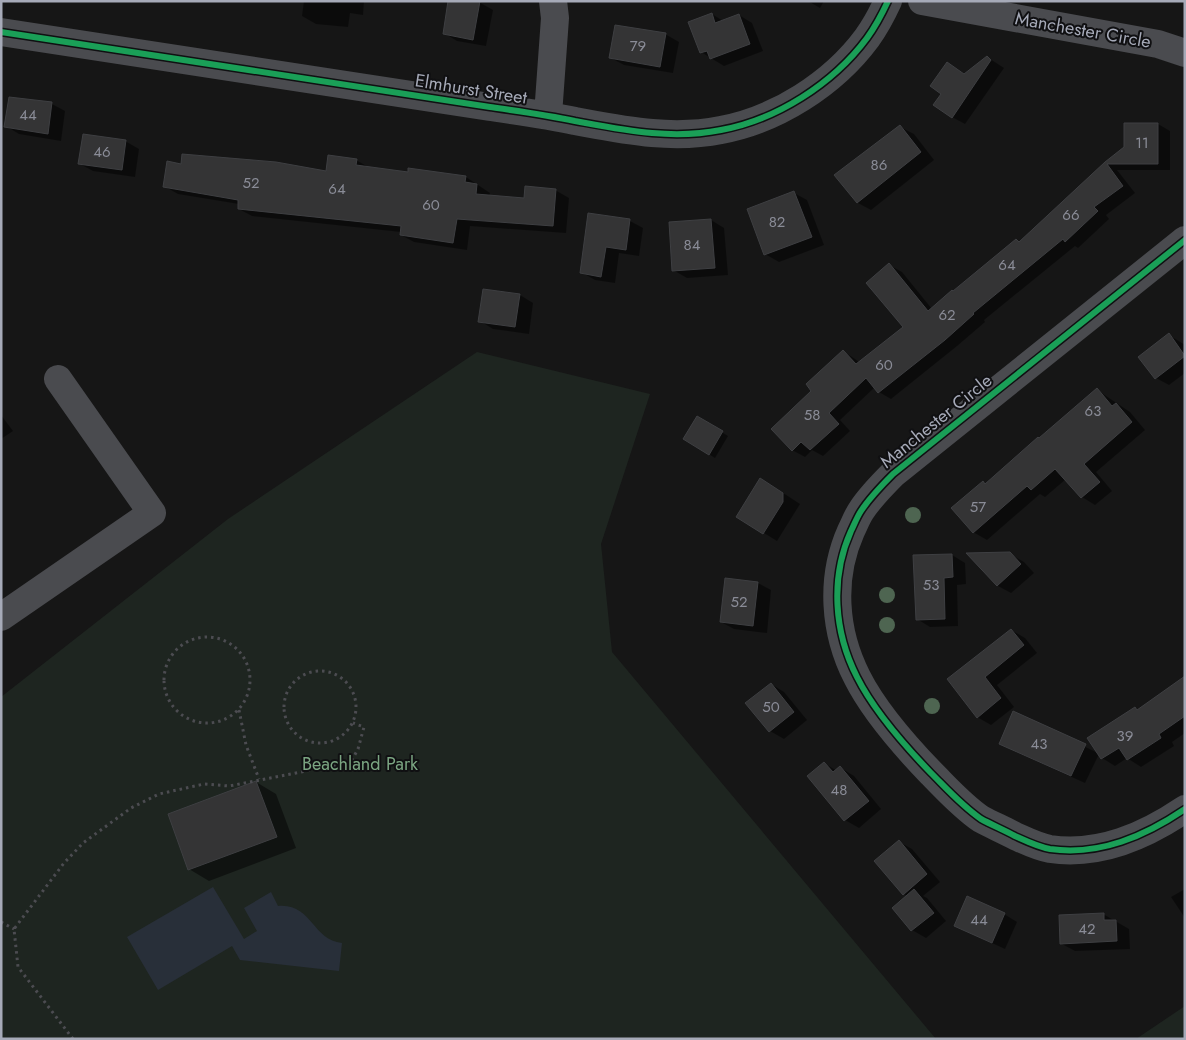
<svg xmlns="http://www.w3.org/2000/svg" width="1186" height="1040" font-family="Jost,sans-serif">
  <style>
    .green { fill: #1e2520 }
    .water { fill: #282f39 }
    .shadow { fill: #0007 }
    .building { fill: #343435; stroke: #3e3f42 }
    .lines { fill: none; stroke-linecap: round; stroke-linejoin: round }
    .path { stroke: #4c4c51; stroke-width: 3; stroke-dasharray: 2.5 4; stroke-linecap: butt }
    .minor { stroke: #4a4b4f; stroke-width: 28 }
    .cycleway-casing { stroke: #101012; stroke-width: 9 }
    .cycleway { stroke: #1a9f57; stroke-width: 6 }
    .tree { fill: #4e6551 }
    .labels { text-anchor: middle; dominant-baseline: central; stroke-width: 4; stroke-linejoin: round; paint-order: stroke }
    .number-label { font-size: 15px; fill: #8a8c97 }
    .street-label { font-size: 18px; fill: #a6aab8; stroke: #101012 }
    .park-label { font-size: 18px; fill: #7ba582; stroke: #101012 }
  </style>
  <rect width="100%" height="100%" fill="#161616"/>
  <path class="green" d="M 477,352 L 650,394 L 601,544 L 612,652 L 936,1039 L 1,1039 L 1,697 L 228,519 Z
    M 1185,1006 L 1185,1039 L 1136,1039 Z"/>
  <path class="water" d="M 213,887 L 244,939 L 257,931 L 244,908 L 271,892 L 278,906 C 312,903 312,940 342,943 L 339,971 L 240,960 L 232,946 L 158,990 L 127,937 Z"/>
  <path class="shadow" d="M 304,1 L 364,1 L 363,15 L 350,13 L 348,27 L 316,24 L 302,16 Z
    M 477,1 L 493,10 L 486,46 L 457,41 L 444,33 Z
    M 808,1 L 824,1 L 820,8 Z
    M 712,14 L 723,21 L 739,15 L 752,23 L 763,51 L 724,66 L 701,52 Z
    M 665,34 L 679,42 L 673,73 L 624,65 L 611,58 Z
    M 987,57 L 1004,68 L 965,124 L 952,117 L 943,93 L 948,64 L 966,75 Z
    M 52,104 L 65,111 L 61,141 L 19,134 L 6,126 Z
    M 1125,124 L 1158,124 L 1170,131 L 1170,170 L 1117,170 L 1135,193 L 1106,215 L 1109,219 L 1078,248 L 1075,246 L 984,320 L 985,322 L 957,346 L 891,399 L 879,392 L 875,387 L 840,420 L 850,431 L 823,456 L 812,450 L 805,457 L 792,450 L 813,391 L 843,351 L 855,359 L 860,363 L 905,327 L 889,265 L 902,272 L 932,309 L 1020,243 L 1106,163 L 1126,148 Z
    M 900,127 L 914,134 L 934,160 L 871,210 L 858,203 L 836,176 Z
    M 125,141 L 139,149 L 135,177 L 93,171 L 80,164 Z
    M 356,160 L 370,168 L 409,173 L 466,177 L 490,193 L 489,196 L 525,199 L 555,190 L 569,198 L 566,233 L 470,226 L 467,250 L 414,242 L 401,235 L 401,232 L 252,216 L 239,209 L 239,204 L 178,194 L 164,186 L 182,165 L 328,172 Z
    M 794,193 L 807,200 L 824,245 L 779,262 L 765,254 Z
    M 589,215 L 630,221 L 643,228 L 639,256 L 619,253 L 615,283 L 595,280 L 581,272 Z
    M 711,220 L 724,228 L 728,275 L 687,278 L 673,270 Z
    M 520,295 L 533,303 L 529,334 L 493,329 L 480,321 Z
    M 1169,335 L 1185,345 L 1185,373 L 1169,385 L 1156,378 Z
    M 1097,390 L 1130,412 L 1145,430 L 1096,472 L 1112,491 L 1095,505 L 1082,497 L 1066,479 L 1045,497 L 1040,494 L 987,540 L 973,532 L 983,483 L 986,484 Z
    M 1,415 L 13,431 L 1,439 Z
    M 697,417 L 728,436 L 715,458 L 685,439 Z
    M 774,487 L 800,504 L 777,541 L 738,517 Z
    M 1010,554 L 1024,562 L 1034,573 L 1011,593 L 998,586 L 969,555 Z
    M 952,555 L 965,563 L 966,584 L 957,585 L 958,626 L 930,627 L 917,619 Z
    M 758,583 L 771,590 L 767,633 L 734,629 L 721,622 Z
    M 1011,630 L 1025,638 L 1037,653 L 997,685 L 1014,707 L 991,725 L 977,717 L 948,679 Z
    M 1185,678 L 1185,733 L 1172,742 L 1174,746 L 1141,767 L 1127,758 L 1115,766 L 1102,758 L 1099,754 L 1085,783 L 1014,751 L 1000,743 L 1014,713 L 1098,753 L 1135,708 L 1139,710 Z
    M 771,684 L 784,692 L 807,720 L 784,739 L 770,731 L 747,703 Z
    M 824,763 L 837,771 L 841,768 L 854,776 L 881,809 L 859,828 L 845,820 Z
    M 256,782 L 276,794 L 296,848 L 209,881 L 189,869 Z
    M 899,842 L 912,849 L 940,882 L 923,896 L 927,898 L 946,921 L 926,938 L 912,930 L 893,908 L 907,896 L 904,894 Z
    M 1185,889 L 1185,918 L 1171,897 Z
    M 1004,914 L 1017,922 L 1005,949 L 955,926 Z
    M 1103,914 L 1129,929 L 1130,949 L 1075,951 L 1062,944 Z"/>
  <path class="building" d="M 448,1 L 480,1 L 473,40 L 443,34 Z
    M 712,13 L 715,23 L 739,14 L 750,44 L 710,59 L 707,51 L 700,53 L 688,22 Z
    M 615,25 L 666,33 L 660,67 L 609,58 Z
    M 987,56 L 991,60 L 952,118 L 933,105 L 941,94 L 930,86 L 947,62 L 964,74 Z
    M 9,97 L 52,102 L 48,134 L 4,127 Z
    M 1124,123 L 1158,123 L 1158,164 L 1107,164 L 1123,186 L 1094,207 L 1098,211 L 1065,242 L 1063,239 L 973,313 L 974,314 L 945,340 L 878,393 L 866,378 L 829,413 L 839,424 L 810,450 L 801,442 L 792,451 L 771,429 L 811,391 L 806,384 L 843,350 L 856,364 L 903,327 L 866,283 L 889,263 L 928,311 L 952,290 L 953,291 L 1016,239 L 1019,242 L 1105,162 L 1124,147 Z
    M 900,125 L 921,152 L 857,203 L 834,175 Z
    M 83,134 L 126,140 L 122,170 L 78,164 Z
    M 182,154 L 276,162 L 326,171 L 328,155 L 357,159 L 356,165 L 408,172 L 408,168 L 466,176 L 465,182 L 477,184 L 476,194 L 524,198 L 525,186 L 556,189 L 553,226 L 457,219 L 453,243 L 400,235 L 401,226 L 238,209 L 238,200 L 163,187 L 167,161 L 181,164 Z
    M 794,191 L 812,237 L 764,255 L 747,209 Z
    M 588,213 L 630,219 L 626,250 L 606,247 L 601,277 L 580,273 Z
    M 711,219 L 715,268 L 672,271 L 669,222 Z
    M 483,289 L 520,294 L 515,327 L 478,322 Z
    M 1169,333 L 1185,356 L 1155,379 L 1138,357 Z
    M 1097,388 L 1112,406 L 1116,403 L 1132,422 L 1084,464 L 1100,482 L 1081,498 L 1055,469 L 1031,490 L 1027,486 L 973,533 L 951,508 L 983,481 L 985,484 L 1038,437 L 1039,438 Z
    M 697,416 L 723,431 L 709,455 L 683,439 Z
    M 760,478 L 783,493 L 783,502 L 763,534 L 736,517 Z
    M 1010,552 L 1021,564 L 997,586 L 966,553 Z
    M 952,554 L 953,577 L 944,578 L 945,619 L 916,620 L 913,555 Z
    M 725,578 L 758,582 L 753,626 L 720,622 Z
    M 1011,629 L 1024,645 L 985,677 L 1001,698 L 977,718 L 947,679 Z
    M 1185,676 L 1185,716 L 1159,734 L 1161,738 L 1127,760 L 1119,748 L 1101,759 L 1087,738 L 1135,707 L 1137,710 Z
    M 771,683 L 794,712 L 769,732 L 745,703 Z
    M 1013,711 L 1086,744 L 1071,776 L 999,744 Z
    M 824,762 L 833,772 L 840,766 L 869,801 L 844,821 L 807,776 Z
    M 256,781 L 277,837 L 188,870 L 168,814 Z
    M 899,840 L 927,874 L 903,895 L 874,861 Z
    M 914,889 L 934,913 L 911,931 L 892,908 Z
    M 967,896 L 1005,913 L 992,943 L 954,926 Z
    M 1104,913 L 1104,920 L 1116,920 L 1117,941 L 1060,944 L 1059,915 Z"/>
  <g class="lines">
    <path class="path" d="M164 680a43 43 0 1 1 86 0a43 43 0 1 1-86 0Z
      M284 707a36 36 0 1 1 72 0a36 36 0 1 1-72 0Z
      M 239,710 L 246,745 L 259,779
      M 1,922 L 14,929
      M 73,1039 L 18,967 L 14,929 L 64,863 L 83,843 L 131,808 L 159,794 L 204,784 L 229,786 L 342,764 L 352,760 L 358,749 L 364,727 L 353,723"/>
    <path class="minor" d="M 922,1 L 1158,44 L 1185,53
      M 1,32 C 164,57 327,82 490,107 C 518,111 547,115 575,121 C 624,130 671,140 721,130 C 776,120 833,84 867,38 C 875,27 882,14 888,1
      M 548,115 L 555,18 L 553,1
      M 1185,240 L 893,474 C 882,485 870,497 861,511 C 857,517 854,525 851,531 C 830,578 834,632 857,677 C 874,711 905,746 931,773 C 947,789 962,806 981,819 C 992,825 1004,830 1015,836 C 1026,841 1038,847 1050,849 C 1100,856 1145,836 1185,809
      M 1,617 L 152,513 L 58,379"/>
    <g class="cycleway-casing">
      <path id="cycleway" d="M 1,32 C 164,57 327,82 490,107 C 518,111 547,115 575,121 C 624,130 671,140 721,130 C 776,120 833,84 867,38 C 875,27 882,14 888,1
        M 1185,240 L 893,474 C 882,485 870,497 861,511 C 857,517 854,525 851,531 C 830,578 834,632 857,677 C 874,711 905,746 931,773 C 947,789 962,806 981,819 C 992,825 1004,830 1015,836 C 1026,841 1038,847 1050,849 C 1100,856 1145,836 1185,809"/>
    </g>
    <use href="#cycleway" class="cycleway"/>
  </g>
  <g class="tree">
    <circle cx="913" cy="515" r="8"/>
    <circle cx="887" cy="595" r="8"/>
    <circle cx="887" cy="625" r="8"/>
    <circle cx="932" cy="706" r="8"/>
  </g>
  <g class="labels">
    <g class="number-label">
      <text x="638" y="46">79</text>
      <text x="28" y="115">44</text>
      <text x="1142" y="143">11</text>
      <text x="102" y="152">46</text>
      <text x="879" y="165">86</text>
      <text x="251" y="183">52</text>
      <text x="337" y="189">64</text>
      <text x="431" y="205">60</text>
      <text x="1071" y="215">66</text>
      <text x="777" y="222">82</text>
      <text x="692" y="245">84</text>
      <text x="1007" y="265">64</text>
      <text x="947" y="315">62</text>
      <text x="884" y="365">60</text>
      <text x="1093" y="411">63</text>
      <text x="812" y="415">58</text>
      <text x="978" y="507">57</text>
      <text x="931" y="585">53</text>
      <text x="739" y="602">52</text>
      <text x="771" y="707">50</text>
      <text x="1125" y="736">39</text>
      <text x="1039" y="744">43</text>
      <text x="839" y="790">48</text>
      <text x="979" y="920">44</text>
      <text x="1087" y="929">42</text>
    </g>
    <g class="street-label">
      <text transform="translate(1083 30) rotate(10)">Manchester Circle</text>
      <text transform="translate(471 89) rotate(9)">Elmhurst Street</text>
      <text transform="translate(936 421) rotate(-39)">Manchester Circle</text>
    </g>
    <g class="park-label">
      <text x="360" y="764">Beachland Park</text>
    </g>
  </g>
  <rect width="1186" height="1040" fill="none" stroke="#a6aab8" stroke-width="5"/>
</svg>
